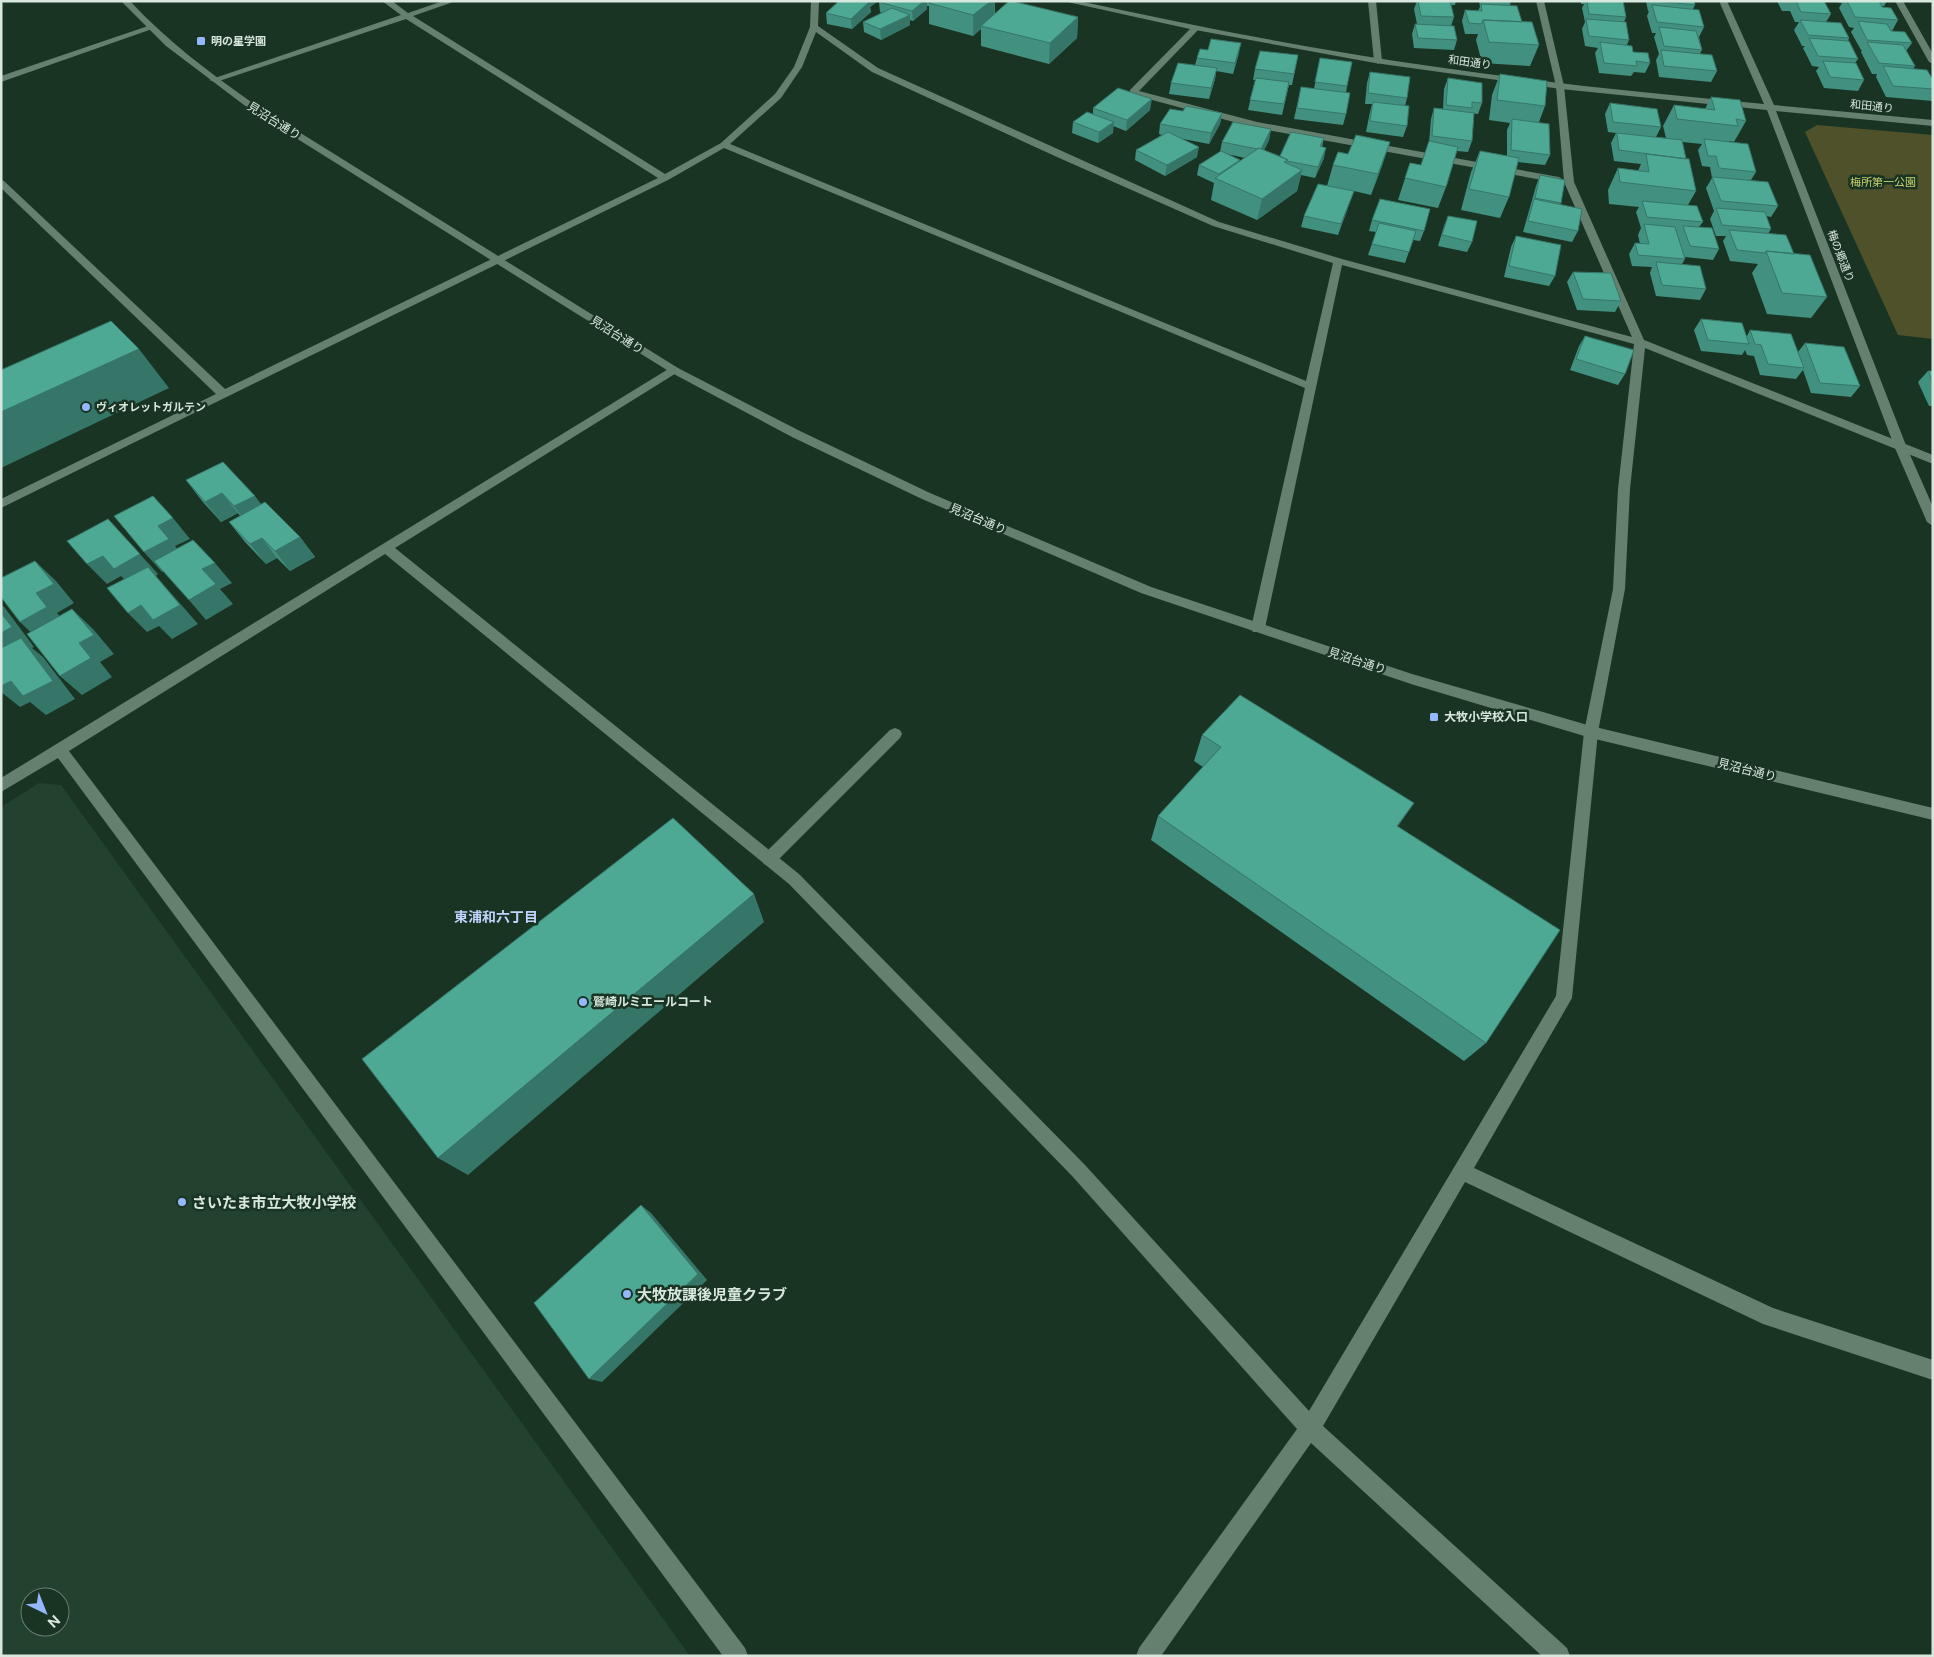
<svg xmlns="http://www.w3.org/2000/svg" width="1934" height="1657" font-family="'Public Sans','Noto Sans JP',sans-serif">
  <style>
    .built { fill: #22412f; fill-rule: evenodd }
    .green { fill: #4e512a }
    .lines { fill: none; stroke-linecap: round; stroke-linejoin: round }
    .lane { fill: #65806e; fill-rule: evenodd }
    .street { fill: #65806e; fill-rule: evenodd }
    .secondary { fill: #65806e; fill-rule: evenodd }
    .wall { fill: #42907f; fill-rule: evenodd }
    .shaded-wall { fill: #367668 }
    .building { fill: #4da894; stroke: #367668 }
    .poi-dot { fill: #94b7fd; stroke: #1a3424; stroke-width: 2 }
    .labels { text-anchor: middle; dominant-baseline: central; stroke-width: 5; stroke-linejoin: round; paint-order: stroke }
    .far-poi-label { font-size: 11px; font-weight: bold; fill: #d9e8de; stroke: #1a3424; text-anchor: start }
    .far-street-label { font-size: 11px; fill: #d9e8de; stroke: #1a3424 }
    .far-park-label { font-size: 11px; fill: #c9cf6d; stroke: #1a3424 }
    .street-label { font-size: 12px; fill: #d9e8de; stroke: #1a3424 }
    .poi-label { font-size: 12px; font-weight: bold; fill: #d9e8de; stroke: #1a3424; text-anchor: start }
    .neighbourhood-label { font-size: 14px; font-weight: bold; fill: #bfd3fc; stroke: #1a3424 }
    .near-poi-label { font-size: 15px; font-weight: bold; fill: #d9e8de; stroke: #1a3424; text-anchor: start }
  </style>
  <rect width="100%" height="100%" fill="#1a3424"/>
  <path class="built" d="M 39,783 L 61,785 L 690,1656 L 1,1656 L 1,807 ZM 30,1597 L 60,1597 L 60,1627 L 30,1627 Z"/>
  <path class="green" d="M 1817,125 L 1933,135 L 1933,339 L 1898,335 L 1805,132 Z"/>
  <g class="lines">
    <path class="lane" d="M 1192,27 L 1199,29 L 1139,91 L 1257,122 L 1559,177 L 1564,180 L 1559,183 L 1256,128 L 1130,94 L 1130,90 Z
      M 895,728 L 900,730 L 902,734 L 900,738 L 774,864 L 769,866 L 764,864 L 761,859 L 764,854 L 890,730 Z"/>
    <path class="street" d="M 382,1 L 392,1 L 408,13 L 443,1 L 456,1 L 413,16 L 665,174 L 721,143 L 775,94 L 794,67 L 810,27 L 811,1 L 819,1 L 818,26 L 878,68 L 1219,222 L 1342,259 L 1632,337 L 1564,182 L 1556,86 L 1536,1 L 1544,1 L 1564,86 L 1574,182 L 1644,340 L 1933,455 L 1933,464 L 1645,348 L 1630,489 L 1625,589 L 1598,732 L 1572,998 L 1474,1168 L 1773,1308 L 1933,1360 L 1933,1380 L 1763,1324 L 1465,1182 L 1323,1426 L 1567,1648 L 1570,1656 L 1542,1656 L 1311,1443 L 1161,1656 L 1136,1656 L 1139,1648 L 1297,1429 L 1073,1177 L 789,884 L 385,554 L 69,751 L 745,1648 L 748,1656 L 723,1656 L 58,758 L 1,792 L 1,778 L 670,368 L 678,368 L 680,370 L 678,372 L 395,548 L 799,874 L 1085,1165 L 1309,1411 L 1556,996 L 1584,732 L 1613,589 L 1618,489 L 1634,344 L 1342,265 L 1265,628 L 1263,632 L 1253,632 L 1251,628 L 1305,388 L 724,148 L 668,180 L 1,508 L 1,499 L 216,394 L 1,188 L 1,180 L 4,181 L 225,389 L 658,178 L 406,19 L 216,82 L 209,80 L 401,15 ZM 816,32 L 872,72 L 1057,157 L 1213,226 L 1333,263 L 1306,381 L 730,144 L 781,98 L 802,67 Z
      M 1368,1 L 1376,1 L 1382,61 L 1378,64 L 1374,61 Z
      M 1895,1 L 1903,1 L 1933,54 L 1933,64 L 1929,62 Z
      M 148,26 L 155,28 L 1,82 L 1,76 Z"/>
    <path class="secondary" d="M 121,1 L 130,1 C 167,41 210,73 254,104 L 678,368 L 800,431 L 930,493 L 1151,587 L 1412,674 L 1591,726 L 1933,808 L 1933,820 L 1591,738 L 1411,684 L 1141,593 L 922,499 L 792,437 L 670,372 L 248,108 L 166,46 Z
      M 1063,1 L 1079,1 C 1198,27 1317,50 1437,67 C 1546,83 1655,94 1764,104 L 1719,1 L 1727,1 L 1774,105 L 1933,120 L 1933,126 L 1776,111 L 1907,448 L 1933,507 L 1933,526 L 1927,522 L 1895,448 L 1767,110 L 1561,89 L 1375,63 L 1190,29 Z"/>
  </g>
  <path class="wall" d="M 839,1 L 878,1 L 870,7 L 871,12 L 852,29 L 827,24 L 826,13 Z
    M 880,1 L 995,1 L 995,14 L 1078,17 L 1077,38 L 1049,64 L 981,46 L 981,29 L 973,36 L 929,24 L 929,6 L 927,6 L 927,9 L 913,21 L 910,20 L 910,25 L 881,40 L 864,32 L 863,22 L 882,13 L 880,12 L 879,2 Z
    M 1417,1 L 1456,1 L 1455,5 L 1451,5 L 1454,17 L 1451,26 L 1457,40 L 1454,50 L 1414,48 L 1412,34 L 1415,24 L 1417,24 L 1414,9 Z
    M 1479,1 L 1511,1 L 1510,5 L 1539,45 L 1530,66 L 1482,63 L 1476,40 L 1478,34 L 1465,34 L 1462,21 L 1465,10 L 1478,11 L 1480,7 Z
    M 1581,1 L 1623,1 L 1626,17 L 1624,22 L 1629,40 L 1627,45 L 1633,52 L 1650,63 L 1645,73 L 1634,72 L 1631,76 L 1599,73 L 1595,53 L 1598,48 L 1585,46 L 1582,29 L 1585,22 L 1582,8 L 1584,4 L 1581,4 Z
    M 1646,1 L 1694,1 L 1695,5 L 1693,9 L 1704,27 L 1699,37 L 1702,50 L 1700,53 L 1717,71 L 1711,82 L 1659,77 L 1656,60 L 1659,54 L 1654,37 L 1656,33 L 1652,33 L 1647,16 L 1649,11 L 1648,11 Z
    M 1777,1 L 1824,1 L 1831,14 L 1826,22 L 1849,38 L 1848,41 L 1858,59 L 1855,63 L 1864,80 L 1858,91 L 1824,88 L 1816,71 L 1819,67 L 1812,66 L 1803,48 L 1805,46 L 1802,46 L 1794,30 L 1799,22 L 1795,22 L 1790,11 L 1782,11 Z
    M 1832,1 L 1887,1 L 1884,6 L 1881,6 L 1898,20 L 1892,31 L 1912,43 L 1906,51 L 1915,66 L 1913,69 L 1933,78 L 1933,101 L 1886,97 L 1876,77 L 1877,74 L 1872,74 L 1861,52 L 1862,50 L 1861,50 L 1851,32 L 1854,28 L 1849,27 L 1839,8 L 1842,3 Z
    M 1208,50 L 1239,53 L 1233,74 L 1216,71 L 1215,79 L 1209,99 L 1169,94 L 1171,83 L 1195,65 L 1197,58 Z
    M 1298,55 L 1292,85 L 1289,85 L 1282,115 L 1248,110 L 1255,80 L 1253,80 L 1255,69 Z
    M 1320,58 L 1347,86 L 1346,93 L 1346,114 L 1343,125 L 1294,119 L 1301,87 L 1314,89 Z
    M 1370,72 L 1407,98 L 1405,106 L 1407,126 L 1403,137 L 1366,132 L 1370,112 L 1372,104 L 1365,104 L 1367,83 Z
    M 1500,74 L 1545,106 L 1539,122 L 1550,155 L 1545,165 L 1518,162 L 1509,197 L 1500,218 L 1461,210 L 1471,172 L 1480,151 L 1507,156 L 1507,130 L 1510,123 L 1489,120 L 1492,95 Z
    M 1448,78 L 1482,103 L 1478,114 L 1470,113 L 1472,141 L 1468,152 L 1457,151 L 1446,187 L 1438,208 L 1398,200 L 1410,163 L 1421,165 L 1429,143 L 1431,119 L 1434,108 L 1443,109 L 1444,89 Z
    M 1711,97 L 1746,121 L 1734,142 L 1729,141 L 1729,142 L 1756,172 L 1751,180 L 1778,206 L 1771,217 L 1766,216 L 1771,229 L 1768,234 L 1794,254 L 1827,297 L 1811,318 L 1767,314 L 1752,273 L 1758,264 L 1730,261 L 1723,241 L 1726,236 L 1716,236 L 1710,219 L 1714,211 L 1706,188 L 1712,178 L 1710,167 L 1702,166 L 1698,150 L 1702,144 L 1682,142 L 1686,159 L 1696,191 L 1688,205 L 1703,222 L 1699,227 L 1719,249 L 1713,260 L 1685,257 L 1685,259 L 1682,264 L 1706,289 L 1700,300 L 1656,296 L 1650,273 L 1652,267 L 1632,266 L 1629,254 L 1635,243 L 1640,244 L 1638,235 L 1641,228 L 1636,212 L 1639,207 L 1609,204 L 1608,190 L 1618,168 L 1638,171 L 1641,164 L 1614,161 L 1611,143 L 1616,133 L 1608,132 L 1605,114 L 1610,103 L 1661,127 L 1656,137 L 1666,138 L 1663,126 L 1674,105 L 1705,109 Z
    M 1093,108 L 1150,110 L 1126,131 L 1113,126 L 1113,133 L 1098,143 L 1072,133 L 1073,122 L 1093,114 Z
    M 1183,111 L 1222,113 L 1220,124 L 1209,144 L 1183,139 L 1197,157 L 1165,176 L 1135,160 L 1136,150 L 1162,135 L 1159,134 L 1160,124 Z
    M 1271,129 L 1269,140 L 1264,150 L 1280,156 L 1324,138 L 1322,147 L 1324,158 L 1315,178 L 1301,175 L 1297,191 L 1257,220 L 1211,200 L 1214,183 L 1197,175 L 1199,165 L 1220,152 L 1222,142 ZM 1227,154 L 1245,158 L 1240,161 Z
    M 1383,163 L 1371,195 L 1354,191 L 1338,235 L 1301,227 L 1304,216 L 1327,186 L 1333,165 Z
    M 1540,175 L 1561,203 L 1560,205 L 1578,231 L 1572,242 L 1523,232 L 1536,186 Z
    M 1448,216 L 1472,242 L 1467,252 L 1438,246 L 1444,226 Z
    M 1372,220 L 1424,231 L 1420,241 L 1413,240 L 1405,263 L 1368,255 L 1376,232 L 1369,231 Z
    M 1516,236 L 1555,276 L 1549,286 L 1504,277 L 1511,247 Z
    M 1573,272 L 1621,301 L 1615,312 L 1577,310 L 1567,282 Z
    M 1701,319 L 1747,336 L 1750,330 L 1798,352 L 1805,343 L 1860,386 L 1851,397 L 1811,393 L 1803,370 L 1796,379 L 1760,375 L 1754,356 L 1747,355 L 1745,350 L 1742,355 L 1701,351 L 1694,330 Z
    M 1585,336 L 1625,374 L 1618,385 L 1570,370 L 1579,346 Z
    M 1928,371 L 1933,371 L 1933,406 L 1929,406 L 1918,382 Z
    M 186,480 L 261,504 L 300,537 L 315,557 L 290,571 L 277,558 L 266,564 L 245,542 L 229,522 L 240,516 L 238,513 L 221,522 L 202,501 Z
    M 1202,735 L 1398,826 L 1486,1043 L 1464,1061 L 1151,840 L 1158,816 L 1203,767 L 1194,761 Z"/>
  <path class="shaded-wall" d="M 870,1 L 878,1 L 870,7 L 871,12 L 852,29 L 851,19 Z
    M 924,1 L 927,1 L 927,9 L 913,21 L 912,11 Z
    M 991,1 L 995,1 L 994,18 L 981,26 L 981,29 L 973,36 L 973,15 Z
    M 910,15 L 910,25 L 881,40 L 880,29 Z
    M 1078,17 L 1077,38 L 1049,64 L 1050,43 Z
    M 1241,43 L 1239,53 L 1233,74 L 1235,63 Z
    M 1217,68 L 1215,79 L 1209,99 L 1211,88 Z
    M 1152,99 L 1150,110 L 1126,131 L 1127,120 Z
    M 1222,113 L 1220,124 L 1209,144 L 1211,133 Z
    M 1114,122 L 1113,133 L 1098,143 L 1099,132 Z
    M 1271,129 L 1269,140 L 1259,160 L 1261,150 Z
    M 1390,142 L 1383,163 L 1371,195 L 1378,174 Z
    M 1199,147 L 1197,157 L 1165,176 L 1167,165 Z
    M 1326,148 L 1324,158 L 1315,178 L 1318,167 Z
    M 1302,170 L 1297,191 L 1257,220 L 1262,199 Z
    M 1354,191 L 1338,235 L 1341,224 Z
    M 139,349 L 169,388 L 1,468 L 1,412 Z
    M 222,493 L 238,513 L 221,522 L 205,502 Z
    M 255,496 L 270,516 L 250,527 L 234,506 Z
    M 173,518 L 190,539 L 175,546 L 186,559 L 162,572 L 144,552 L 158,526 Z
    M 108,519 L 158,574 L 156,576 L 198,624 L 172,639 L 159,626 L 147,632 L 128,613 L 133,589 L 121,576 L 107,584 L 87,564 Z
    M 300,537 L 315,557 L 290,571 L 275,551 Z
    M 262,538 L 277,558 L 266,564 L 250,544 Z
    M 35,561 L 56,581 L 74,603 L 57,613 L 68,627 L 41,642 L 20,622 L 36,593 Z
    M 215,563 L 232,583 L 220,589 L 233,604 L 206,620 L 189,600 L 202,569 Z
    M 1,604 L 5,608 L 34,647 L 32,648 L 43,657 L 75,699 L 46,715 L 30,702 L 20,707 L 1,692 Z
    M 72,609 L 93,629 L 114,654 L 100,662 L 112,677 L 82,695 L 60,676 L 79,643 Z
    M 1414,803 L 1397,828 L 1397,826 Z
    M 754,894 L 764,922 L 468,1175 L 438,1158 Z
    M 641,1205 L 651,1213 L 707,1280 L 602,1382 L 589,1379 Z"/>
  <path class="building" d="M 839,1 L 870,1 L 851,19 L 826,13 Z
    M 880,1 L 924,1 L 912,11 L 879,2 Z
    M 932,1 L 991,1 L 973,15 L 929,3 Z
    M 1009,1 L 1012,1 L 1078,17 L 1050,43 L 981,26 Z
    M 1418,1 L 1450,1 L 1454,17 L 1421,16 Z
    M 1587,1 L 1623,1 L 1626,17 L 1589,14 Z
    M 1657,1 L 1694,1 L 1695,5 Z
    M 1796,1 L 1824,1 L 1831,14 L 1801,12 Z
    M 1847,1 L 1879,1 L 1882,7 L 1891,8 L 1898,20 L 1855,17 Z
    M 1481,4 L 1517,6 L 1522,22 L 1483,20 L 1481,24 L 1469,23 L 1465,10 L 1482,11 Z
    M 1652,5 L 1699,10 L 1704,27 L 1657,22 Z
    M 892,8 L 910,15 L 880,29 L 863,22 Z
    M 1586,19 L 1626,22 L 1629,40 L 1589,36 Z
    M 1483,20 L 1532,22 L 1539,45 L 1489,42 Z
    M 1800,20 L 1841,23 L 1849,38 L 1808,35 Z
    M 1858,21 L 1887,24 L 1891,31 L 1905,32 L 1912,43 L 1867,40 Z
    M 1415,24 L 1454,26 L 1457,40 L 1418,38 Z
    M 1659,27 L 1696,31 L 1702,50 L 1664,46 Z
    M 1809,38 L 1849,41 L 1858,59 L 1818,56 Z
    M 1211,39 L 1241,43 L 1235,63 L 1197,58 L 1200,49 L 1208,50 Z
    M 1600,42 L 1632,46 L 1633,52 L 1648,53 L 1650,63 L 1636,61 L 1637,66 L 1604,63 Z
    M 1867,42 L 1903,45 L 1915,66 L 1879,63 Z
    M 1661,50 L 1712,55 L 1717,71 L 1664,66 Z
    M 1260,51 L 1298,55 L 1294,74 L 1255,69 Z
    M 1320,58 L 1352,62 L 1347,86 L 1315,82 Z
    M 1823,61 L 1856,63 L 1864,80 L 1830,77 Z
    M 1178,63 L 1217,68 L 1211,88 L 1171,83 Z
    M 1883,66 L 1927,70 L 1932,78 L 1933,78 L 1933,89 L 1893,86 Z
    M 1370,72 L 1410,77 L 1407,98 L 1368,93 Z
    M 1500,74 L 1547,81 L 1545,106 L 1497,100 Z
    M 1256,78 L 1289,82 L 1284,104 L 1250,100 Z
    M 1448,78 L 1482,83 L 1482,103 L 1472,102 L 1472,108 L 1446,105 Z
    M 1301,87 L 1350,93 L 1346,114 L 1297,108 Z
    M 1118,88 L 1152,99 L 1127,120 L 1093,108 Z
    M 1711,97 L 1740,100 L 1746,121 L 1736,119 L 1738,126 L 1677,119 L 1674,105 L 1715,110 Z
    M 1373,102 L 1409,106 L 1407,126 L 1370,121 Z
    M 1610,103 L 1657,109 L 1661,127 L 1613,122 Z
    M 1186,106 L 1222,113 L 1211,133 L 1160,124 L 1170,109 L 1183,111 Z
    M 1434,108 L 1474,113 L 1472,141 L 1432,136 Z
    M 1087,112 L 1114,122 L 1099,132 L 1073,122 Z
    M 1512,119 L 1549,124 L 1550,155 L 1511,150 Z
    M 1233,122 L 1271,129 L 1261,149 L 1259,148 L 1257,149 L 1222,142 Z
    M 1168,132 L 1199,147 L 1167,165 L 1136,150 Z
    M 1291,132 L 1324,138 L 1320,146 L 1326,148 L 1318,167 L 1287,161 L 1288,160 L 1280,156 Z
    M 1617,133 L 1682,140 L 1686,159 L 1619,150 Z
    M 1356,135 L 1390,142 L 1378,174 L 1333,165 L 1338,152 L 1348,154 Z
    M 1704,139 L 1748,144 L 1756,172 L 1719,168 L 1716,156 L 1708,156 Z
    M 1429,141 L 1458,147 L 1446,187 L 1405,178 L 1410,163 L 1421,165 Z
    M 1259,148 L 1288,160 L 1284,162 L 1302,170 L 1262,199 L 1215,178 Z
    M 1221,151 L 1240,160 L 1219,174 L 1199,165 Z
    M 1480,151 L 1519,158 L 1509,197 L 1469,189 Z
    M 1646,154 L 1689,159 L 1696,191 L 1620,182 L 1618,168 L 1649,172 Z
    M 1540,175 L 1565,180 L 1561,203 L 1535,198 Z
    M 1712,177 L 1768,182 L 1778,206 L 1721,201 Z
    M 1318,184 L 1354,191 L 1341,224 L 1304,216 Z
    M 1380,199 L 1430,209 L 1424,231 L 1372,220 Z
    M 1534,199 L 1582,209 L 1578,231 L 1528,221 Z
    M 1642,201 L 1697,206 L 1703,222 L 1647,217 Z
    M 1716,208 L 1765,212 L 1771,229 L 1722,225 Z
    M 1448,216 L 1477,221 L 1472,242 L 1442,235 Z
    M 1379,223 L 1416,231 L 1409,252 L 1372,244 Z
    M 1644,224 L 1675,227 L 1685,259 L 1638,255 L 1635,243 L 1649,244 Z
    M 1683,226 L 1712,228 L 1719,249 L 1690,246 Z
    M 1729,230 L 1786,235 L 1794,254 L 1766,251 L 1765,253 L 1737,250 Z
    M 1516,236 L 1561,245 L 1555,276 L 1509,266 Z
    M 1766,251 L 1810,255 L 1827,297 L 1782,293 Z
    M 1656,262 L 1700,266 L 1706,289 L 1662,285 Z
    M 1573,272 L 1611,273 L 1621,301 L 1583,299 Z
    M 1701,319 L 1742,323 L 1749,344 L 1708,340 Z
    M 111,321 L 139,349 L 1,412 L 1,370 Z
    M 1750,330 L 1791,334 L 1804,368 L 1768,364 L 1761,345 L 1755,344 Z
    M 1585,336 L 1634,350 L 1625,374 L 1576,359 Z
    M 1805,343 L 1844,347 L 1860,386 L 1820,383 Z
    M 1928,371 L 1933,371 L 1933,382 Z
    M 223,462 L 255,496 L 234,506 L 222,493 L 205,502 L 186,480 Z
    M 153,496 L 173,518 L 158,526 L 169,539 L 144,552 L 114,516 Z
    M 265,502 L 300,537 L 275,551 L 262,538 L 250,544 L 229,522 Z
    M 108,519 L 140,554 L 114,569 L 103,556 L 87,564 L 67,541 Z
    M 193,540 L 215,563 L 202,569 L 216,584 L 189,600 L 154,561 Z
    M 35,561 L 54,584 L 36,593 L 47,607 L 20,622 L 1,597 L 1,578 Z
    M 148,567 L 180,605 L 153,620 L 141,605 L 128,613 L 107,588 Z
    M 72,609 L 94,635 L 79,643 L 91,658 L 60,676 L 27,634 Z
    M 1,613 L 12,627 L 1,633 Z
    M 21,638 L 53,681 L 23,696 L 11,681 L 1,686 L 1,648 Z
    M 1240,695 L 1414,803 L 1397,826 L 1560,930 L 1486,1043 L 1158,816 L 1221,747 L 1202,735 Z
    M 673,818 L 754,894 L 438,1158 L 362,1059 Z
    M 641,1205 L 698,1274 L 589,1379 L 534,1303 Z"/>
  <g class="poi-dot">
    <rect x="196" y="36" width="10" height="10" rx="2.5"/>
    <circle cx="86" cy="407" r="5"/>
    <rect x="1429" y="712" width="10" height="10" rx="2.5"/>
    <circle cx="583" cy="1002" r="5"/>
    <circle cx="182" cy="1202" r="5"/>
    <circle cx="627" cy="1294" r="5"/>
  </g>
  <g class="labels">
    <g class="far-poi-label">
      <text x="211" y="41">明の星学園</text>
      <text x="96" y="407">ヴィオレットガルテン</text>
    </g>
    <g class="far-street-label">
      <text transform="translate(1470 62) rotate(8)">和田通り</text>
      <text transform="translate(1872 106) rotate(6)">和田通り</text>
      <text transform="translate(1841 256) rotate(69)">梅の郷通り</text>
    </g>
    <g class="far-park-label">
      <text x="1883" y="182">梅所第一公園</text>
    </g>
    <g class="street-label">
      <text transform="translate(274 121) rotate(32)">見沼台通り</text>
      <text transform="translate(617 335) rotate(32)">見沼台通り</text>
      <text transform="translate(978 519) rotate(23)">見沼台通り</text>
      <text transform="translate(1357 661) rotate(18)">見沼台通り</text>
      <text transform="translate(1747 770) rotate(14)">見沼台通り</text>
    </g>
    <g class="poi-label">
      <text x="1444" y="717">大牧小学校入口</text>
      <text x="593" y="1002">鷲崎ルミエールコート</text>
    </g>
    <g class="neighbourhood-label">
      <text x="496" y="917">東浦和六丁目</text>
    </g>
    <g class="near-poi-label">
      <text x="192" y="1202">さいたま市立大牧小学校</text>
      <text x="637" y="1294">大牧放課後児童クラブ</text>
    </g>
  </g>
  <rect width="1934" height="1657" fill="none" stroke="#d9e8de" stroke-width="5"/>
  <g transform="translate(45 1612) rotate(137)"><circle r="24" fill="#1a3424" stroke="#667c6e"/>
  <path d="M0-4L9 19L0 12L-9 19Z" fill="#94b7fd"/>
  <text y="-8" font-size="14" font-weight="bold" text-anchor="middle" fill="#d9e8de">N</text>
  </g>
</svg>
